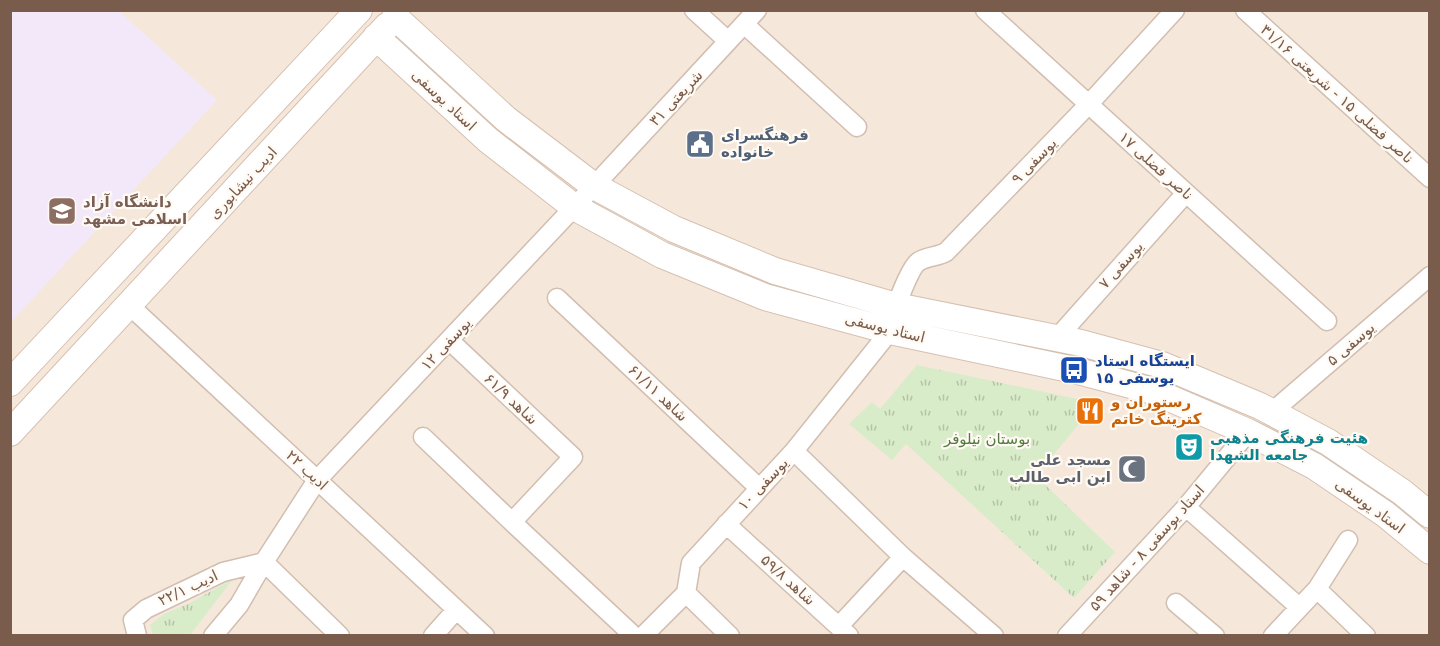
<svg xmlns="http://www.w3.org/2000/svg" width="1440" height="646" font-family="'DejaVu Sans','Noto Naskh Arabic',sans-serif">
  <style>
    .residential { fill: #f5e8da }
    .education { fill: #f3e8fa }
    .park { fill: url(#park-tufts) }
    .lines { fill: none; stroke-linecap: round; stroke-linejoin: round }
    .street-casing { stroke: #d1beb0; stroke-width: 21 }
    .secondary-casing { stroke: #d6c0b0; stroke-width: 28 }
    .street { stroke: #fff; stroke-width: 18 }
    .secondary { stroke: #fff; stroke-width: 26 }
    .labels { text-anchor: middle; dominant-baseline: central; stroke-width: 4.5; stroke-linejoin: round; paint-order: stroke }
    .street-label { font-size: 15px; fill: #7a5c4d; stroke: #fffaf3 }
    .service-label { font-size: 15px; font-weight: bold; fill: #4e5e75; stroke: #fffaf3; text-anchor: start }
    .education-label { font-size: 15px; font-weight: bold; fill: #785e54; stroke: #fffaf3; text-anchor: start }
    .transit-label { font-size: 15px; font-weight: bold; fill: #164399; stroke: #fffaf3; text-anchor: start }
    .food-label { font-size: 15px; font-weight: bold; fill: #c56008; stroke: #fffaf3; text-anchor: start }
    .culture-label { font-size: 15px; font-weight: bold; fill: #0d838f; stroke: #fffaf3; text-anchor: start }
    .park-label { font-size: 15px; fill: #537a41; stroke: #fffaf3 }
    .worship-label { font-size: 15px; font-weight: bold; fill: #5b616d; stroke: #fffaf3; text-anchor: end }
  </style>
  <defs>
    <pattern id="park-tufts" width="24" height="20" patternUnits="userSpaceOnUse" patternTransform="scale(1.5)"><rect width="24" height="20" fill="#d8ecc9"/><path d="M3 7l-1-3M5 7V3M7 7l1-3M15 17l-1-3M17 17v-4M19 17l1-3" fill="none" stroke="#b4c2a5"/></pattern>
  </defs>
  <rect width="100%" height="100%" fill="#fdf6ec"/>
  <path class="residential" d="M 11,11 L 1429,11 L 1429,635 L 11,635 Z"/>
  <path class="education" d="M 10,11 L 119,11 L 217,100 L 11,322 Z"/>
  <path class="park" d="M 917,365 L 1096,403 L 1036,476 L 1115,552 L 1074,598 L 906,444 L 892,460 L 849,424 L 872,402 L 880,409 Z
    M 233,579 L 190,635 L 153,635 L 150,625 L 164,614 L 188,604 Z"/>
  <g class="lines">
    <g class="street-casing">
      <path id="street" d="M 694,10 L 728,41
        M 985,10 L 1327,321
        M 1245,10 L 1430,178
        M 744,24 L 857,127
        M 557,298 L 759,488
        M 129,305 L 485,636
        M 896,306 C 900,296 911,267 918,262 C 926,256 938,257 946,252 L 1088,105 L 1175,10
        M 1057,338 L 1186,193
        M 449,340 L 573,457 L 512,522 L 634,636
        M 1272,412 L 1430,276
        M 423,437 L 512,522
        M 794,451 L 903,557 L 994,636
        M 1186,507 L 1299,607
        M 726,524 L 849,636
        M 264,562 L 340,636
        M 1317,589 L 1366,636
        M 686,593 L 730,636
        M 1176,603 L 1215,636
        M 839,626 L 903,557
        M 137,636 L 133,620 L 146,609 L 223,572 L 264,562
        M 213,636 L 239,605 L 264,562 L 317,480 L 594,186 L 757,10
        M 433,636 L 456,610
        M 643,636 L 686,593 L 691,563 L 794,451 L 890,331
        M 1067,636 L 1186,507 L 1248,432
        M 1273,636 L 1317,589 L 1348,540"/>
    </g>
    <g class="secondary-casing">
      <path id="secondary" d="M 395,17 L 506,119 L 594,186 L 674,229 L 775,271 L 896,306 L 1081,343 L 1162,365 L 1260,406 L 1328,442 L 1402,492 L 1430,515
        M 376,37 L 488,140 L 574,207 L 662,255 L 765,297 L 890,331 L 1074,370 L 1153,391 L 1248,432 L 1314,466 L 1385,514 L 1430,551
        M 10,383 L 359,10
        M 10,433 L 387,26"/>
    </g>
    <use href="#street" class="street"/>
    <use href="#secondary" class="secondary"/>
  </g>
  <defs>
    <g id="civic-square" transform="scale(1.5)"><rect x="-9" y="-9" width="18" height="18" rx="4" fill="#5c6f8a" stroke="#fffaf3"/><path d="M-.6-6.5H3V-4.5H.6V-3L4-1V1h2V6H-6V1h2V-1L-.6-3ZM-1.2 2.5V6h2.4V2.5Z" fill="#fff"/></g>
    <g id="university-square" transform="scale(1.5)"><rect x="-9" y="-9" width="18" height="18" rx="4" fill="#8d6e63" stroke="#fffaf3"/><path d="M0-5L7-2L0 1L-7-2ZM-4 1L0 2.5L4 1V4Q0 6-4 4Z" fill="#fff"/></g>
    <g id="bus-square" transform="scale(1.5)"><rect x="-9" y="-9" width="18" height="18" rx="4" fill="#1a4fb4" stroke="#fffaf3"/><path d="M-5-6H5V4H4V6H2V4H-2V6H-4V4H-5ZM-3.5-4V0h7V-4ZM-3.5 1.2v1.5H-2V1.2ZM2 1.2v1.5H3.5V1.2Z" fill="#fff"/></g>
    <g id="restaurant-square" transform="scale(1.5)"><rect x="-9" y="-9" width="18" height="18" rx="4" fill="#e8710a" stroke="#fffaf3"/><path d="M-5-6h1v4h1v-4h1v4h1v-4h1v5L-1.5 .5V6h-2V.5L-5-1ZM5-6V6H3V1.5H1.5Q1.5-4 5-6Z" fill="#fff"/></g>
    <g id="theatre-square" transform="scale(1.5)"><rect x="-9" y="-9" width="18" height="18" rx="4" fill="#0f9aa8" stroke="#fffaf3"/><path d="M-5-5.5Q0-4 5-5.5V0Q5 5 0 6Q-5 5-5 0ZM-3.3-2.5H-1v1.5H-3.3ZM1-2.5H3.3v1.5H1ZM-2.8 1Q0 5.5 2.8 1Z" fill="#fff"/></g>
    <g id="mosque-square" transform="scale(1.5)"><rect x="-9" y="-9" width="18" height="18" rx="4" fill="#6b7280" stroke="#fffaf3"/><path d="M3.5-4.9A6 6 0 1 0 3.5 4.9A5 5 0 1 1 3.5-4.9Z" fill="#fff"/></g>
  </defs>
  <g fill-rule="evenodd">
    <use href="#civic-square" x="700" y="144"/>
    <use href="#university-square" x="62" y="211"/>
    <use href="#bus-square" x="1074" y="370"/>
    <use href="#restaurant-square" x="1090" y="411"/>
    <use href="#theatre-square" x="1189" y="447"/>
    <use href="#mosque-square" x="1132" y="469"/>
  </g>
  <g class="labels">
    <g class="street-label">
      <text transform="translate(1337 94) rotate(42)">ناصر فضلی ۱۵ - شریعتی ۳۱/۱۶</text>
      <text transform="translate(676 98) rotate(-47)">شریعتی ۳۱</text>
      <text transform="translate(444 100) rotate(43)">استاد یوسفی</text>
      <text transform="translate(1034 161) rotate(-46)">یوسفی ۹</text>
      <text transform="translate(1156 166) rotate(42)">ناصر فضلی ۱۷</text>
      <text transform="translate(243 183) rotate(-47)">ادیب نیشابوری</text>
      <text transform="translate(1121 265) rotate(-48)">یوسفی ۷</text>
      <text transform="translate(885 328) rotate(14)">استاد یوسفی</text>
      <text transform="translate(446 344) rotate(-47)">یوسفی ۱۲</text>
      <text transform="translate(1351 344) rotate(-41)">یوسفی ۵</text>
      <text transform="translate(658 393) rotate(43)">شاهد ۶۱/۱۱</text>
      <text transform="translate(511 399) rotate(43)">شاهد ۶۱/۹</text>
      <text transform="translate(307 470) rotate(43)">ادیب ۲۲</text>
      <text transform="translate(763 484) rotate(-47)">یوسفی ۱۰</text>
      <text transform="translate(1370 506) rotate(36)">استاد یوسفی</text>
      <text transform="translate(1147 548) rotate(-48)">استاد یوسفی ۸ - شاهد ۵۹</text>
      <text transform="translate(788 580) rotate(42)">شاهد ۵۹/۸</text>
      <text transform="translate(188 588) rotate(-25)">ادیب ۲۲/۱</text>
    </g>
    <g class="service-label">
      <text x="721" y="135">فرهنگسرای<tspan x="721" dy="17">خانواده</tspan></text>
    </g>
    <g class="education-label">
      <text x="83" y="202">دانشگاه آزاد<tspan x="83" dy="17">اسلامی مشهد</tspan></text>
    </g>
    <g class="transit-label">
      <text x="1095" y="361">ایستگاه استاد<tspan x="1095" dy="17">یوسفی ۱۵</tspan></text>
    </g>
    <g class="food-label">
      <text x="1111" y="402">رستوران و<tspan x="1111" dy="17">کترینگ خاتم</tspan></text>
    </g>
    <g class="culture-label">
      <text x="1210" y="438">هئیت فرهنگی مذهبی<tspan x="1210" dy="17">جامعه الشهدا</tspan></text>
    </g>
    <g class="park-label">
      <text x="987" y="439">بوستان نیلوفر</text>
    </g>
    <g class="worship-label">
      <text x="1111" y="460">مسجد علی<tspan x="1111" dy="17">ابن ابی طالب</tspan></text>
    </g>
  </g>
  <rect width="1440" height="646" fill="none" stroke="#7a5c4d" stroke-width="24"/>
</svg>
